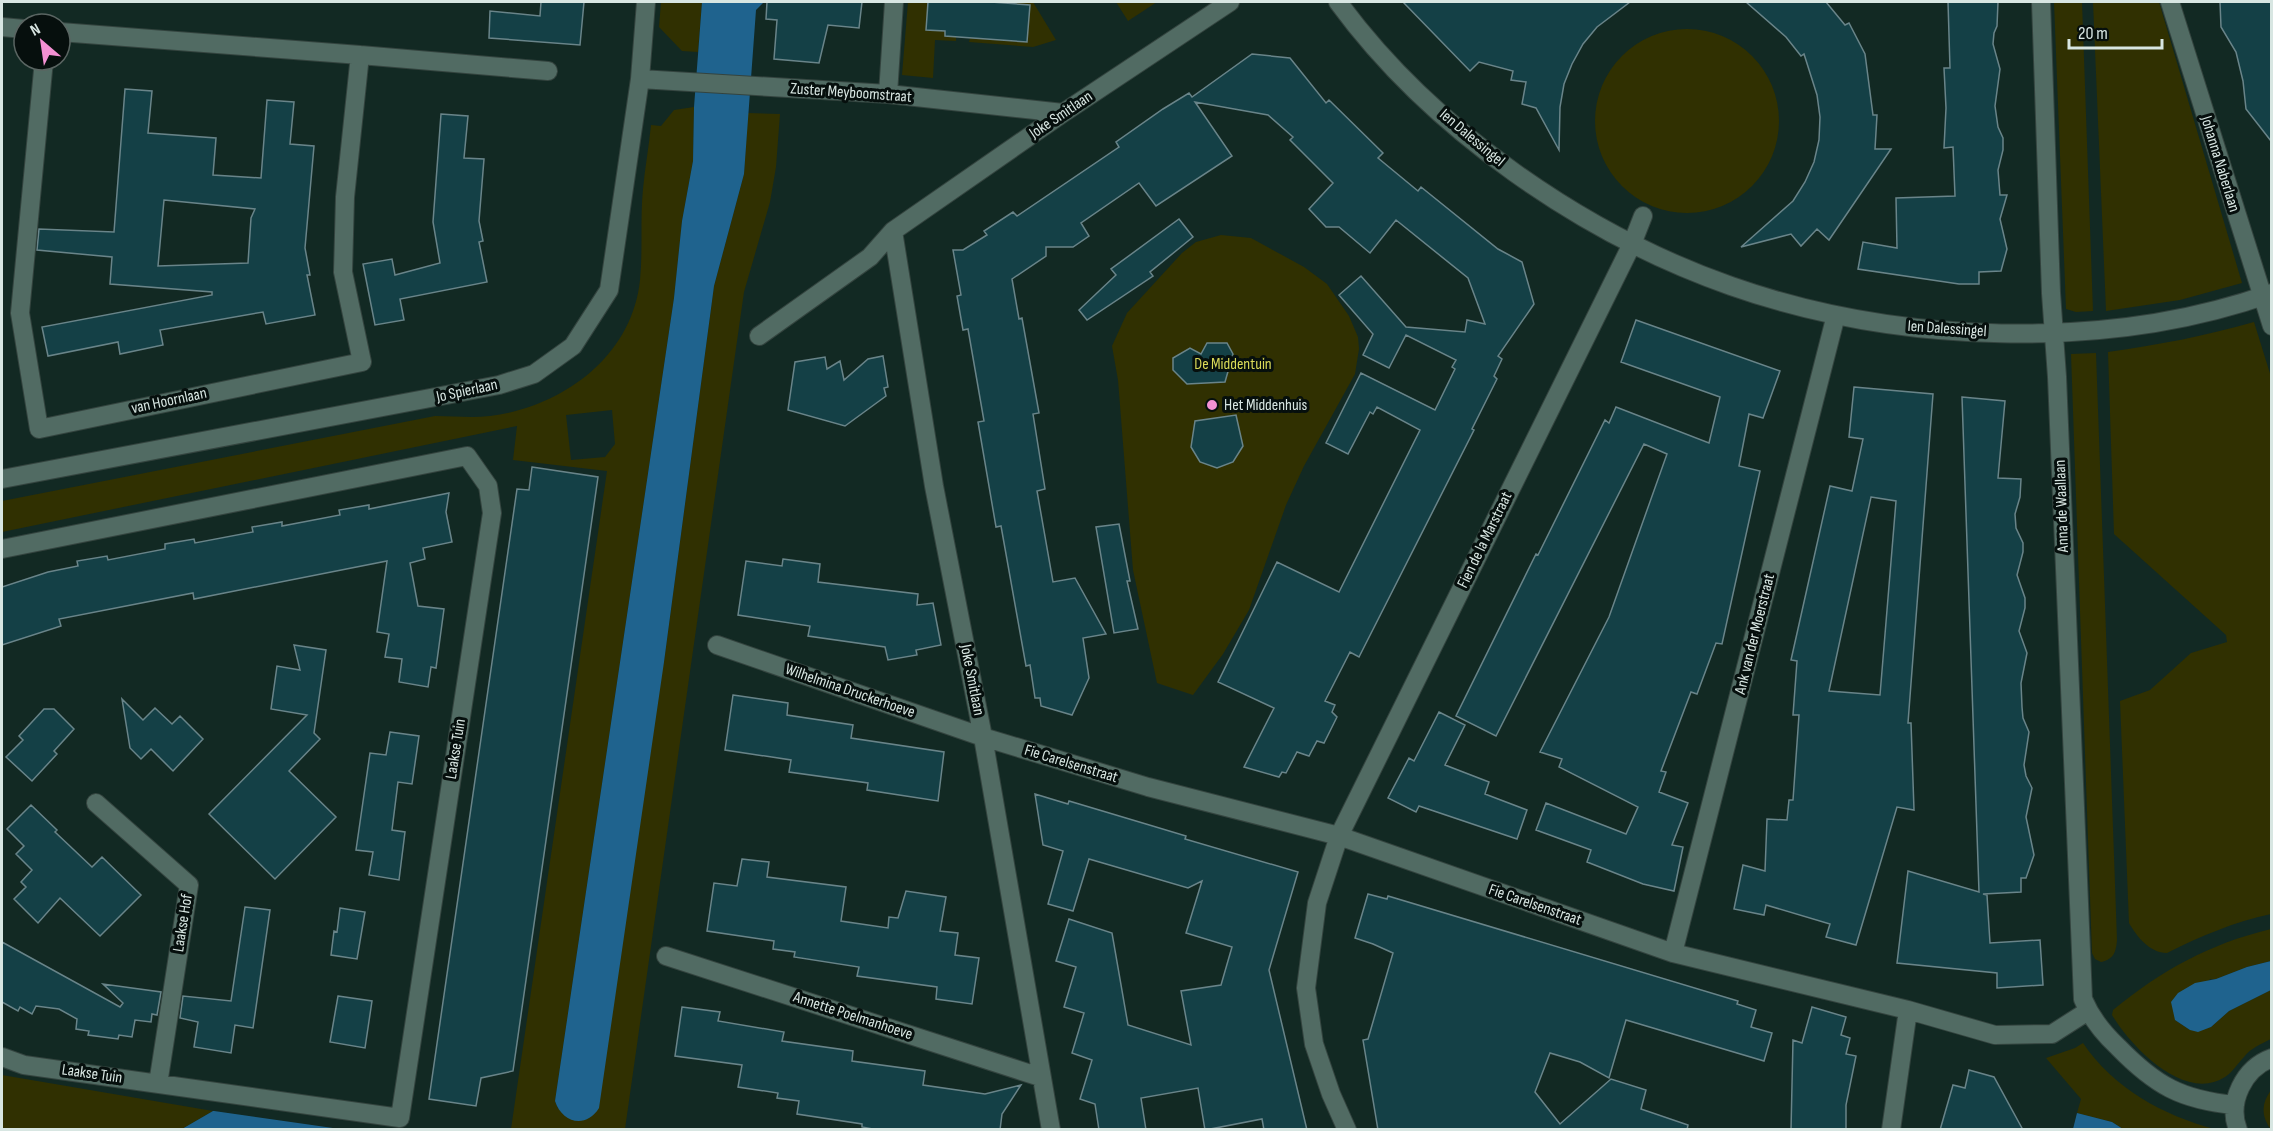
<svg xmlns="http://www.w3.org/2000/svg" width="2273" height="1131" font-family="'Sofia Sans Condensed',sans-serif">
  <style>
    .green { fill: #303001; fill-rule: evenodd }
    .water { fill: #1f638e }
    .building { fill: #144046; stroke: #698489; stroke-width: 1.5; fill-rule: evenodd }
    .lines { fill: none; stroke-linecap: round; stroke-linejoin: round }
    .minor-casing { stroke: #34443f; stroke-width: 20 }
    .minor { stroke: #516b63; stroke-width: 18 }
    .poi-dot { fill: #f491d3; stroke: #060f0d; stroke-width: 2 }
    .labels { text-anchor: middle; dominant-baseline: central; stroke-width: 6; stroke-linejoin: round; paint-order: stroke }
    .street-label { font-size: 16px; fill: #d8e6e2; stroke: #060f0d }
    .park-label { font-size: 16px; fill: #dada58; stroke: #060f0d }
    .poi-label { font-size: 16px; fill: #d8e6e2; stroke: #060f0d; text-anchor: start }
  </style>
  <rect width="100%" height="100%" fill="#122923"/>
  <path class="green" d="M 661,2 L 702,2 L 698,52 L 682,51 L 659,27 Z
    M 908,2 L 928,2 L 926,29 L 945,31 L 945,36 L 956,37 L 956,41 L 935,40 L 933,78 L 902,75 Z
    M 991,2 L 1033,2 L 1056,40 L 1033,47 L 969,42 L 970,38 L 1027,42 L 1030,5 Z
    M 1116,2 L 1157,2 L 1128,21 Z
    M 2054,2 L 2082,2 L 2093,311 L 2076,312 L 2066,309 Z
    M 2093,2 L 2159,2 L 2242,283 L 2180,300 L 2106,311 Z
    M1595 121a92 92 0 1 1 184 0a92 92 0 1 1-184 0Z
    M 694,107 L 693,161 L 682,221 L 674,298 L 555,1101 L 558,1109 L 664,662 L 714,286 L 744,174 L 748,113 L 780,114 L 776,167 L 770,202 L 744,292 L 625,1129 L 511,1129 L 607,471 L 513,460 L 517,426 L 2,532 L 2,501 L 435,416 C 453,416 472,418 490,416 C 562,407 632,357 640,280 C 643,250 640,219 643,189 C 645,167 649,146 651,125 L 661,126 L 674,110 ZM 612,410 L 615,444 L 605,457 L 571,460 L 566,415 Z
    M 1221,235 L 1251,238 L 1304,267 L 1327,284 L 1349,316 L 1358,337 L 1359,349 L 1355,374 L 1304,466 L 1286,505 L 1249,610 L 1223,654 L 1193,695 L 1157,683 L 1133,570 L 1118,380 L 1112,346 L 1127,313 L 1182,253 L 1196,242 Z
    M 2254,322 L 2272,380 L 2271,914 C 2234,922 2201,936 2167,953 C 2150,953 2137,937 2129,923 L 2120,701 L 2150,690 L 2191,653 L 2227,642 L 2226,635 L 2114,534 L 2108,352 C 2158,345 2205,336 2254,322 Z
    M 2096,353 L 2117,940 C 2116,952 2114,959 2101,962 L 2095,959 L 2092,953 L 2071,354 Z
    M 2271,929 L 2271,961 L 2247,967 L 2216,979 L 2210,979 L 2175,1020 L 2190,1030 L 2211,1027 L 2229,1011 L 2271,990 L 2271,1039 C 2261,1044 2251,1048 2244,1057 C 2237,1064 2233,1072 2225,1077 C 2185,1103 2131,1047 2112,1015 L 2113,1010 C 2162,970 2209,944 2271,929 Z
    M 2083,1043 C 2113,1088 2164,1116 2215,1129 L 2123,1129 L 2112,1122 L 2077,1113 L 2081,1099 L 2046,1058 L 2075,1048 Z
    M 2,1075 L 213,1111 L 182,1129 L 2,1129 Z
    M 2271,1090 L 2272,1129 L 2271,1130 C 2261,1116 2261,1104 2271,1090 Z"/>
  <path class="water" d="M 702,2 L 764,2 L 756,10 L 744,174 L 714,286 L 664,662 L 599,1108 C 586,1129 562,1123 555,1101 L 674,298 L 682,221 L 693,161 L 694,107 Z
    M 2271,961 L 2271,990 L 2229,1011 L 2211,1027 L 2198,1032 L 2190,1030 L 2175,1020 L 2171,1002 L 2178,993 L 2195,983 L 2216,979 L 2247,967 Z
    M 213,1111 L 214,1111 L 340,1129 L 182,1129 Z
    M 2077,1113 L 2112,1122 L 2123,1129 L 2073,1129 Z"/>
  <path class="building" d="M 541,2 L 584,2 L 580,45 L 489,38 L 490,11 L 540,16 Z
    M 767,2 L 862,2 L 859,28 L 828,25 L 819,63 L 774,59 L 777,20 L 766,19 Z
    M 928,2 L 991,2 L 1030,5 L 1027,42 L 945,36 L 945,31 L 926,30 Z
    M 1403,2 L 1630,2 L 1597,27 L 1583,44 L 1572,64 L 1564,84 L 1560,107 L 1559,150 L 1536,108 L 1522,104 L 1526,82 L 1511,80 L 1513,71 L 1479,62 L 1470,71 Z
    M 1746,2 L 1826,2 L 1845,25 L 1849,23 L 1865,54 L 1873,115 L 1877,115 L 1875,149 L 1891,149 L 1829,240 L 1817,229 L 1801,246 L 1791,234 L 1741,247 L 1793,201 L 1805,182 L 1814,162 L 1819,140 L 1820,117 L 1817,95 L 1804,54 L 1801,56 L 1786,37 Z
    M 1948,2 L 1998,2 L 1997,26 L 1994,33 L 1993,44 L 2000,69 L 1995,106 L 1998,127 L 2003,138 L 2003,150 L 1998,170 L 2000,195 L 2007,195 L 2000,219 L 2007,249 L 2001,271 L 1979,272 L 1979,284 L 1959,284 L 1858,269 L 1863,242 L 1897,248 L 1896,198 L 1955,196 L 1953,147 L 1944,148 L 1946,108 L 1944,68 L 1950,68 Z
    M 2220,2 L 2271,2 L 2271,141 L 2246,109 L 2243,81 L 2236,52 L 2221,27 Z
    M 1252,54 L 1290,58 L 1326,103 L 1329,100 L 1383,153 L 1378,158 L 1418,191 L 1421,187 L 1498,249 L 1522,262 L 1534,304 L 1498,356 L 1502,359 L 1494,376 L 1497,379 L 1472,429 L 1474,430 L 1359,657 L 1350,652 L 1325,701 L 1335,705 L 1332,712 L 1337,717 L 1324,743 L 1317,741 L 1309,756 L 1297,752 L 1286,773 L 1282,772 L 1279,777 L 1244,767 L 1274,708 L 1218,682 L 1277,562 L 1339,592 L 1420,430 L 1377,407 L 1373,414 L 1370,412 L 1348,454 L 1326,443 L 1361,373 L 1435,410 L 1455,369 L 1452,367 L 1456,360 L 1406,335 L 1389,368 L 1363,355 L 1373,334 L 1339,295 L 1361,276 L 1406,327 L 1465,332 L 1467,320 L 1485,324 L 1468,278 L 1396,220 L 1370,253 L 1339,227 L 1326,227 L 1309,209 L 1333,183 L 1290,140 L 1293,137 L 1268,115 L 1195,102 L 1232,156 L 1156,206 L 1139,183 L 1081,223 L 1089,236 L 1073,247 L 1046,247 L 1046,256 L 1012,279 L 1019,319 L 1022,318 L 1039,413 L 1033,414 L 1045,489 L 1037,491 L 1053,582 L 1075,578 L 1106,634 L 1083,638 L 1089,678 L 1072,715 L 1041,706 L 1040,698 L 1035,698 L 1030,665 L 1026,666 L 1001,526 L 996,527 L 978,422 L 984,421 L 968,329 L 963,330 L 957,296 L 961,295 L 953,250 L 963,250 L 987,235 L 984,231 L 1013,212 L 1017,216 L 1119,147 L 1116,142 L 1163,109 L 1189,93 L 1192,97 Z
    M 125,89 L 152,91 L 148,133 L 216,138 L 213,175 L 261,178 L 267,100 L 294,102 L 290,144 L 314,146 L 305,248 L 310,275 L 307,275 L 315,315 L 266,324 L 263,312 L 160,330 L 163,345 L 120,354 L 118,342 L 48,356 L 42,327 L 212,295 L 212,292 L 110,284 L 112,257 L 37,250 L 39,229 L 114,232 ZM 164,200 L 255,209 L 251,218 L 248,263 L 158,266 Z
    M 441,114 L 468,116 L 464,158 L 484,159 L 479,221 L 483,241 L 479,242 L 487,282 L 400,299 L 404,320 L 375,325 L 363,264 L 392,259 L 395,275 L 440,263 L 433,222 Z
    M 1179,219 L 1193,237 L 1150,272 L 1153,276 L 1087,320 L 1079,310 L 1116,275 L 1111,269 Z
    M 1636,320 L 1780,371 L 1763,418 L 1749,414 L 1739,466 L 1760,471 L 1722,644 L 1716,643 L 1697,694 L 1691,692 L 1661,771 L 1666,772 L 1659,792 L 1688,803 L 1672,845 L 1683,847 L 1674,891 L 1643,884 L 1587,862 L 1591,850 L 1536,830 L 1546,803 L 1626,834 L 1638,807 L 1559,767 L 1562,759 L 1540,752 L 1609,617 L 1667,454 L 1644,444 L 1496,736 L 1456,716 L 1536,554 L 1538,555 L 1605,420 L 1609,423 L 1616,407 L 1709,443 L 1720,397 L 1621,362 Z
    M 1207,343 L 1227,343 L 1233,354 L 1225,382 L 1187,384 L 1173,370 L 1173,358 L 1190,348 L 1201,354 Z
    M 883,356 L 888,387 L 884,388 L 886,396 L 845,426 L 788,410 L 795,362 L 825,357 L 827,369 L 840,361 L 844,380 L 868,359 Z
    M 1854,387 L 1933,394 L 1908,723 L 1911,723 L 1914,810 L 1897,807 L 1856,945 L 1826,937 L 1830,924 L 1766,905 L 1764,915 L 1734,909 L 1743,865 L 1765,871 L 1767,819 L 1787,820 L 1789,800 L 1793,800 L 1799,715 L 1793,715 L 1797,661 L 1791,660 L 1830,486 L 1852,491 L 1863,439 L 1849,437 ZM 1871,497 L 1896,501 L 1880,695 L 1829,691 Z
    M 1962,397 L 2005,401 L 1998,478 L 2021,479 L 2020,497 L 2015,514 L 2016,528 L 2023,543 L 2023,552 L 2017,575 L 2025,598 L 2025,608 L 2019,631 L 2027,653 L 2021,683 L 2022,707 L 2023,718 L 2029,732 L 2024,765 L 2026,776 L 2032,788 L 2026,817 L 2034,855 L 2026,878 L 2021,878 L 2021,892 L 1983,894 L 1987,895 L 1990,943 L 2040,940 L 2043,985 L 1997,988 L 1997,973 L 1897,963 L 1908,871 L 1979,892 Z
    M 1236,415 L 1243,446 L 1233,462 L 1217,468 L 1200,462 L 1191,447 L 1195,421 Z
    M 532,467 L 598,477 L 513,1071 L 481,1078 L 476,1106 L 429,1099 L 517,489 L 529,490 Z
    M 449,493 L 446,512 L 452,542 L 423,548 L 425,559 L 410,563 L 418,606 L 444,609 L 436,668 L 431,667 L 428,687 L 399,682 L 402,659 L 385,657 L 389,634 L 377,632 L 387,561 L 194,599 L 193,593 L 59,619 L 61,626 L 2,645 L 2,587 L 48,572 L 78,566 L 77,561 L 107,556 L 108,560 L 165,549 L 165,544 L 194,539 L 195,543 L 253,532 L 252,527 L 282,522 L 282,526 L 340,515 L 339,510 L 369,505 L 369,509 Z
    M 1119,524 L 1130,581 L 1127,581 L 1138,629 L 1114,633 L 1096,527 Z
    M 783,559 L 820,564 L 818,582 L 918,594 L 917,605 L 933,603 L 941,645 L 916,650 L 917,655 L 888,660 L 885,647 L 808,636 L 810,626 L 738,615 L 746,561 L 782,566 Z
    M 294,645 L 326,650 L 314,733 L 320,739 L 289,771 L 336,817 L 275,879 L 209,814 L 307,715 L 271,709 L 277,666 L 300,670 Z
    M 733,695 L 788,703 L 787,715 L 853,725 L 851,738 L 944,752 L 938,801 L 867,790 L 868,783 L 789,772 L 791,760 L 725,750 Z
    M 122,699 L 143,720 L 155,708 L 172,724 L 180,716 L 203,739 L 173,771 L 151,749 L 141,759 L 130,748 Z
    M 44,709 L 54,709 L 74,729 L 54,751 L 57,754 L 32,781 L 6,757 L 23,740 L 19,736 Z
    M 1439,712 L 1465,725 L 1445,765 L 1489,782 L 1485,794 L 1527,810 L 1517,839 L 1419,806 L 1416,812 L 1388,798 L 1409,758 L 1414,761 Z
    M 390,732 L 419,736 L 412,784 L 398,782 L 392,830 L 405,832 L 399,880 L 369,875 L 373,852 L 356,850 L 370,753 L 386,755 Z
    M 1035,794 L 1068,804 L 1069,801 L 1146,824 L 1186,836 L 1185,839 L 1298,872 L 1269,970 L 1307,1130 L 1264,1130 L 1262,1119 L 1205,1130 L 1198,1088 L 1141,1098 L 1146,1130 L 1099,1130 L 1095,1104 L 1080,1099 L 1092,1060 L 1072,1053 L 1084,1013 L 1064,1007 L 1076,967 L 1056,961 L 1069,919 L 1112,933 L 1128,1025 L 1191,1045 L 1181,991 L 1221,985 L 1232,947 L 1186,933 L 1202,881 L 1188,888 L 1089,859 L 1073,911 L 1048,904 L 1063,851 L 1043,845 Z
    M 31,805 L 57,830 L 55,832 L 92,867 L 102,857 L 141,895 L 100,936 L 60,898 L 38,923 L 14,899 L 26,887 L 21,882 L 32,870 L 16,854 L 24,846 L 7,829 Z
    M 742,859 L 769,862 L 767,877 L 846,887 L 841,921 L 888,928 L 889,917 L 898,918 L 906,891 L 946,897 L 940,931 L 958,933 L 955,955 L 979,958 L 972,1004 L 936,999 L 937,987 L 857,976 L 859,967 L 794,957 L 795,952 L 773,949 L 774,941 L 707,931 L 714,883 L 737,886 Z
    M 1368,894 L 1387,899 L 1388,896 L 1738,1001 L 1737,1004 L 1756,1010 L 1751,1027 L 1772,1033 L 1764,1061 L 1626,1020 L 1609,1078 L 1580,1062 L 1550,1053 L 1535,1092 L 1560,1124 L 1611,1079 L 1646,1090 L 1641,1109 L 1688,1125 L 1687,1130 L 1378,1130 L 1363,1040 L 1368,1039 L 1393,953 L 1373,944 L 1355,938 Z
    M 245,907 L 270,910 L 253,1028 L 235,1025 L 231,1053 L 194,1047 L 198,1022 L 180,1018 L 183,996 L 231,1001 Z
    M 340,908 L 365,912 L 357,959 L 331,955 L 334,931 L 337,932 Z
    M 2,942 L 120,1007 L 123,1003 L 103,984 L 161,992 L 157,1015 L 152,1014 L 151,1022 L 135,1020 L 132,1037 L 119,1035 L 118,1039 L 88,1035 L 89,1031 L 76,1029 L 77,1019 L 59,1009 L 36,1006 L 32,1014 L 20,1007 L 18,1011 L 2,1002 Z
    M 338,996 L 372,1001 L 365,1048 L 330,1042 Z
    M 682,1007 L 720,1012 L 718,1021 L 784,1032 L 782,1041 L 853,1051 L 852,1061 L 925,1071 L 923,1085 L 985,1094 L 1021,1085 L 1002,1114 L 1000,1130 L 878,1130 L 862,1127 L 862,1124 L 797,1114 L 799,1101 L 777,1098 L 778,1093 L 738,1087 L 742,1065 L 675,1056 Z
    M 1812,1007 L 1846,1017 L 1841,1035 L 1850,1038 L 1846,1054 L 1856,1056 L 1846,1105 L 1846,1130 L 1791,1130 L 1793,1040 L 1802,1043 Z
    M 1969,1070 L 1994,1077 L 2023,1130 L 1940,1130 L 1953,1085 L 1965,1088 Z"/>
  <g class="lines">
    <g class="minor-casing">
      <path id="minor" d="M 1338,2 C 1431,129 1583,234 1731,286 C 1896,344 2106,352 2272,293
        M 2041,2 L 2051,293 L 2057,377 L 2083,999 C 2091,1018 2103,1033 2118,1047 C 2155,1085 2181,1100 2235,1105
        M 2170,2 L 2272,326
        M 2,27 L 24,29
        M 360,55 L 548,71
        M 44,60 L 20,313 L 39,429 L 362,362 L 343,272 L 345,197 L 360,55 L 60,32
        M 640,79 L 888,94 L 1063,113
        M 888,94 L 894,2
        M 893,231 L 934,486 L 983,737 L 1051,1130
        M 759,336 L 870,257 L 893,231 L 1063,113 L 1230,2
        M 2,479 L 499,385 L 534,374 L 573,346 L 609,290 L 640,79 L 646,2
        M 2,549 L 467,456 L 488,486 L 492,513 L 400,1118 L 24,1065 L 2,1057
        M 717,645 L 983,737 L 1148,787 L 1339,836 L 1673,953 L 1908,1010 L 1995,1035 L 2052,1034 L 2088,1011
        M 96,803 L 189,885 L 158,1084
        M 1673,953 L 1836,315
        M 666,956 L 1040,1077
        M 1347,1130 L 1331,1094 L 1314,1044 L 1306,988 L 1317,903 L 1339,836 L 1632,244 L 1643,216
        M 1891,1130 L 1908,1010
        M 2238,1130 C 2227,1102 2244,1068 2272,1058"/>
    </g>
    <use href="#minor" class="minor"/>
  </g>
  <circle class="poi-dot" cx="1212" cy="405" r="6"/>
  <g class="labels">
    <g class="street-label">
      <text transform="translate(851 93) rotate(4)">Zuster Meyboomstraat</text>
      <text transform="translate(1061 115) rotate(-34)">Joke Smitlaan</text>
      <text transform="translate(1472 138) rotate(40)">Ien Dalessingel</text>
      <text transform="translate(2220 164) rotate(73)">Johanna Naberlaan</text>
      <text transform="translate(1947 329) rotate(4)">Ien Dalessingel</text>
      <text transform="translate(467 391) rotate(-12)">Jo Spierlaan</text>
      <text transform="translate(169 401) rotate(-12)">van Hoornlaan</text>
      <text transform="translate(2062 506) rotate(-92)">Anna de Waallaan</text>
      <text transform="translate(1485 540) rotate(-64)">Fien de la Marstraat</text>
      <text transform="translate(1755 634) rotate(-76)">Ank van der Moerstraat</text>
      <text transform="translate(972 680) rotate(79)">Joke Smitlaan</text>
      <text transform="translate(850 691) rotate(19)">Wilhelmina Druckerhoeve</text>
      <text transform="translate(456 749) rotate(-81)">Laakse Tuin</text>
      <text transform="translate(1071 764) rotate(17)">Fie Carelsenstraat</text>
      <text transform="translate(1535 905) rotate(19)">Fie Carelsenstraat</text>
      <text transform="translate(183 923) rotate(-81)">Laakse Hof</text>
      <text transform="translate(853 1016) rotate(18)">Annette Poelmanhoeve</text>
      <text transform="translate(92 1074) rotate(8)">Laakse Tuin</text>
    </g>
    <g class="park-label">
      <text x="1233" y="364">De Middentuin</text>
    </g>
    <g class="poi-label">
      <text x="1224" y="405">Het Middenhuis</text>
    </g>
  </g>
  <rect width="2273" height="1131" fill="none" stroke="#d8e6e2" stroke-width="6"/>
  <g transform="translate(42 42) rotate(331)"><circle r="28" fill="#060f0d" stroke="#5a6562" stroke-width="1.5"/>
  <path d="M0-4.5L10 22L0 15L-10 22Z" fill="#f491d3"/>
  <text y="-9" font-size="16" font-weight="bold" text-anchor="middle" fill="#d8e6e2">N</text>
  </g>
  <path d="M2069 39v9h93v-9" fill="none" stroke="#d8e6e2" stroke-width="3"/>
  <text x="2078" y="39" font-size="18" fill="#d8e6e2" stroke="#060f0d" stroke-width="4.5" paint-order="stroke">20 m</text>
</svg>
